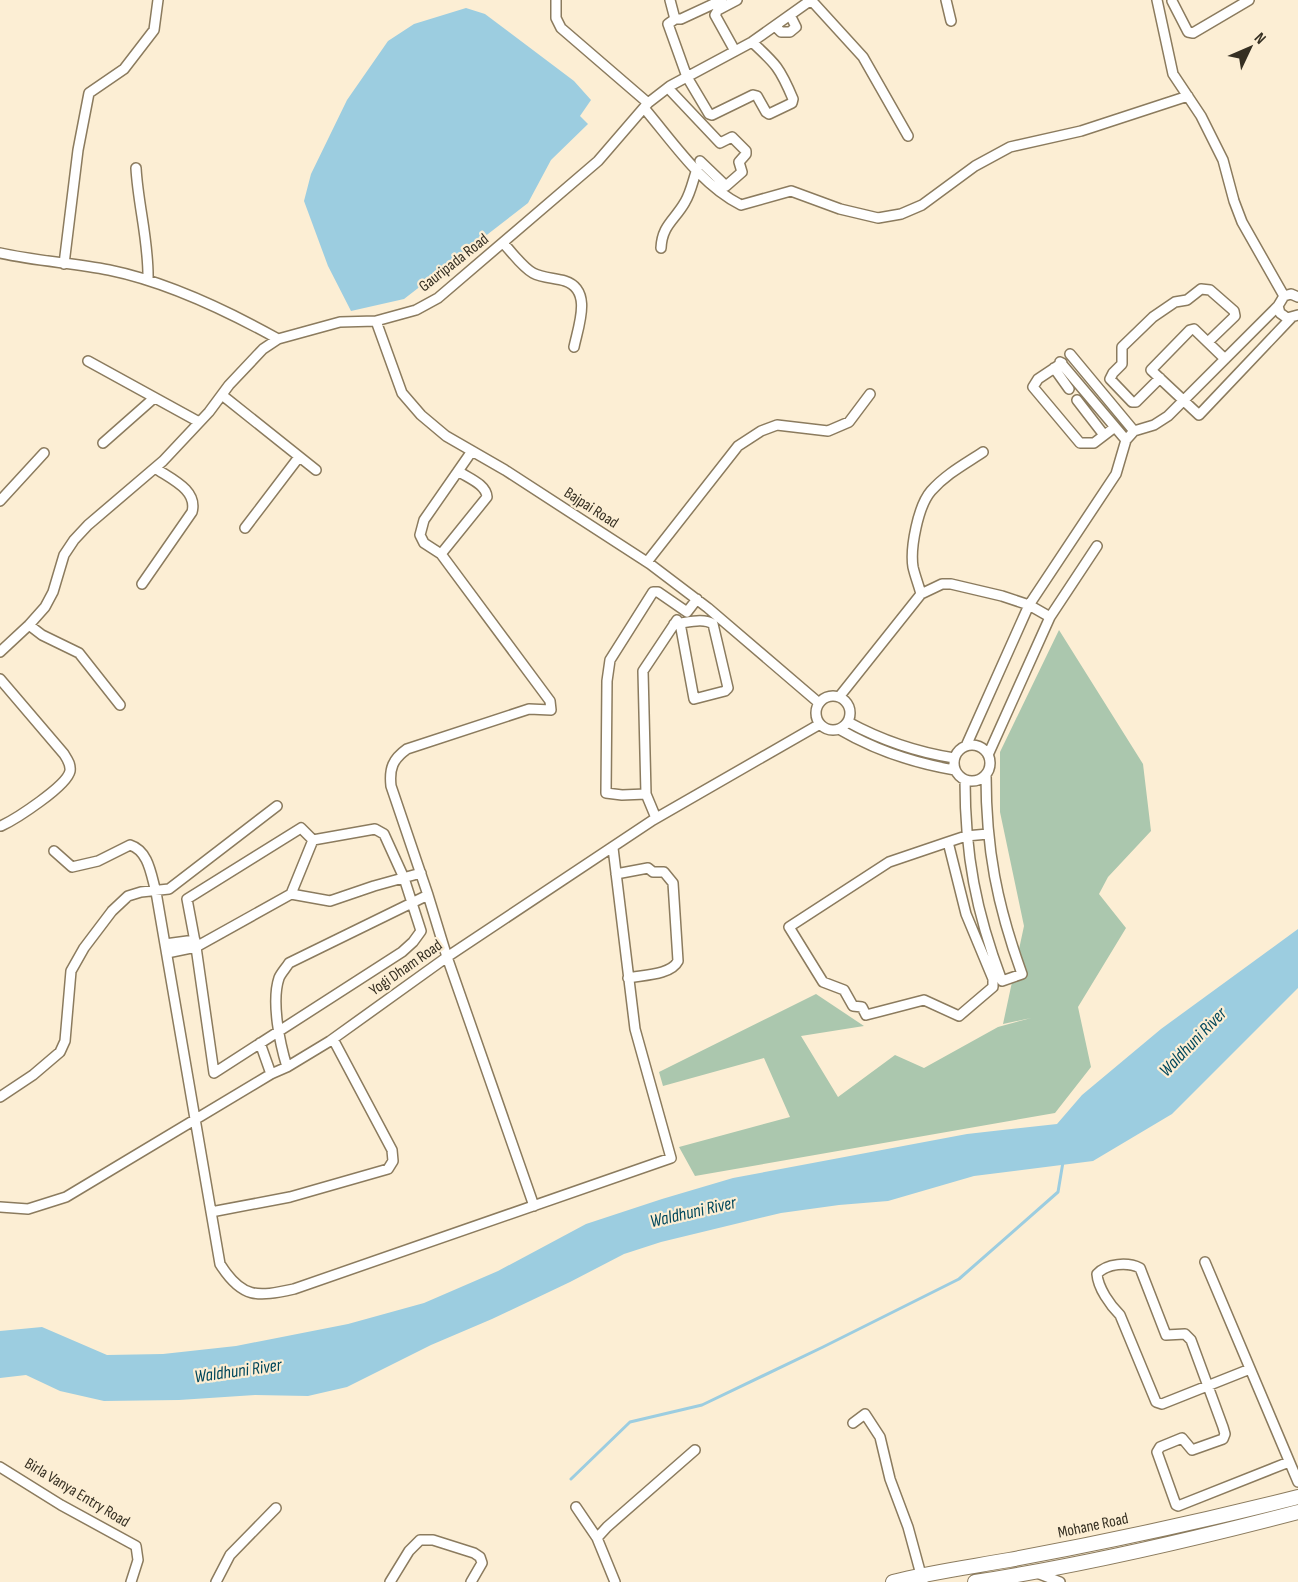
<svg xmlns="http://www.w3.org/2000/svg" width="1298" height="1582" font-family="'Sofia Sans Condensed',sans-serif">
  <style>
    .green { fill: #abc7ae }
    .water { fill: #9ccde0 }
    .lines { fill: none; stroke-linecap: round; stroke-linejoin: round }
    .stream { stroke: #9ccde0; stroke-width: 3 }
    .street-casing { stroke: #8b7b5e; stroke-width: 12 }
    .primary-casing { stroke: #8b7b5e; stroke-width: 16 }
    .street { stroke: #fff; stroke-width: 9 }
    .primary { stroke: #fff; stroke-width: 14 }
    .labels { text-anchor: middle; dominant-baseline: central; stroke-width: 4.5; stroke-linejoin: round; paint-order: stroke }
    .street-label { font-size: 16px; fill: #352f22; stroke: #fceed4 }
    .water-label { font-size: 18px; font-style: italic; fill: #00475b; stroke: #fceed4 }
  </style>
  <rect width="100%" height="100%" fill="#fceed4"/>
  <path class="green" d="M 1059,630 L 1143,764 L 1151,831 L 1108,877 L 1099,894 L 1126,928 L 1078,1007 L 1091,1067 L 1055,1113 L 695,1176 L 679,1147 L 790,1117 L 764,1058 L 663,1086 L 659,1072 L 816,994 L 864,1026 L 801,1036 L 838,1097 L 895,1055 L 924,1068 L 998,1027 L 1031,1018 L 1003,1024 L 1024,926 L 1000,812 L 1000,752 Z"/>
  <path class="water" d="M 466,8 L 485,14 L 574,81 L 591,100 L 580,116 L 588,124 L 551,160 L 528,203 L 404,299 L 351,311 L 328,266 L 304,201 L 311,174 L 347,100 L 388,41 L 414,24 Z
    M 1298,929 L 1298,988 L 1172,1114 L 1093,1161 L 974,1176 L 888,1201 L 839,1205 L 781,1213 L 661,1242 L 624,1254 L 570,1282 L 492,1319 L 431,1345 L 347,1387 L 308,1396 L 255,1395 L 179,1400 L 104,1401 L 60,1391 L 26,1375 L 0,1378 L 0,1331 L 42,1327 L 107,1355 L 163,1354 L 236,1346 L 348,1324 L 424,1303 L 498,1271 L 586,1224 L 662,1199 L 733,1178 L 967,1134 L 1057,1124 L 1082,1095 L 1161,1029 Z"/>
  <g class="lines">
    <path class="stream" d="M 571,1479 L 630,1422 L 702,1405 L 823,1347 L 959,1279 L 1058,1192 L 1063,1162"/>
    <g class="street-casing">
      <path id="street" d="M 556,0 L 556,18 L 561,28 L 648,103
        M 670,0 L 675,19 L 668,24 L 687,77 L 709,114 L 712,115 L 753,95 L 757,96 L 766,112 L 769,114 L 792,103 L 793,99 C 780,68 776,64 752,42
        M 811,0 L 863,57 L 908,136
        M 946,0 L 951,21
        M 1157,0 L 1173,74 L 1201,116 L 1223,160 L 1234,201 L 1242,222 L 1284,296
        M 1172,1 L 1188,32 L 1193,33 L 1249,0
        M 675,19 L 681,19 L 722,0
        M 775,26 L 781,32 L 790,32 L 796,27 L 790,15
        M 735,51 L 715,15 L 718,10 L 737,0
        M 668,88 L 720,143 L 732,137 L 746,151 L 746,154 L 739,162 L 742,172 L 726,186 L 700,161
        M 644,108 C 673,142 701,185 741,205 L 791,191 L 840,209 L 878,218 L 901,214 L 922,205 L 975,166 L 1010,147 L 1081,131 L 1188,96
        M 136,168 C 138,205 149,242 148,280
        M 503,243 C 512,252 522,267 533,273 C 542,278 555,278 565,281 C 593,290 578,327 574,347
        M 661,248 C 662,225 675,220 685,202 C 691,192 693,180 697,169
        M 0,253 C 36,261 73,263 109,270 C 168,282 226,310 278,339
        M 64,264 L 78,150 L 89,93 L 124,69 L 154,30 L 158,0
        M 1298,297 L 1291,294 L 1284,296 L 1278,306 L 1280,313 L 1287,318 L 1298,315
        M 376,321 L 402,393 L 421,415 L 446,436 L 505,470 L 650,564 L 708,608 L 819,703
        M 1070,354 L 1134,431
        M 1225,359 L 1194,329 L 1190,330 L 1151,370 L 1199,415 L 1291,318
        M 88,361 L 199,422
        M 1060,362 L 1126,440
        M 1062,363 L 1038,379 L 1033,387 L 1080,443 L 1094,443 L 1115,427
        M 1054,368 L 1069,389
        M 1160,378 L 1136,402 L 1132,402 L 1110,379 L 1113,373 L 1122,364 L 1122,347 L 1153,317 L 1175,302 L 1187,300 L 1201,289 L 1210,290 L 1234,311 L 1235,316 L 1208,342
        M 222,395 L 316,470
        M 1077,400 L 1104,435
        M 103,443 L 154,398
        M 472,451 L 424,520 L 420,535 L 424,543 L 441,554 L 550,701 L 551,710 L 529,709 L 407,749 C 393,759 389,768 391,786 L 428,895 L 447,957 L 534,1206
        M 0,501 L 44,453
        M 245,528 L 299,457
        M 441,554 L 487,497 C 486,484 468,478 458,471
        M 647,562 L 738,446 L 761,431 L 777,425 L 828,431 L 849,422 L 870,394
        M 142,584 L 192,512 C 198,490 171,479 155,468
        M 921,594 L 942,584 L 951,584 L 1002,596 L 1029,605 L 1050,617
        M 674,624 C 686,623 703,617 713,624 L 728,688 L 725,691 L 694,699 L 680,623
        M 29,625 L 42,635 L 79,653 L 120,705
        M 0,652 L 29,625 L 45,607 L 53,592 L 64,555 L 74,540 L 88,525 L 163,461 L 209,412 L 229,385 L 263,349 L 278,339 L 340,322 L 376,321 L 416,310 L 438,298 L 598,161 L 648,103 L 670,86 L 752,42 L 811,0
        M 0,679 L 64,754 C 67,759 71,764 70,771 C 67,786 16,819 1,826
        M816 713a17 17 0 1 1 34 0a17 17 0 1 1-34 0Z
        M 839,697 L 921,594 C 919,586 915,576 913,567 C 910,548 918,506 931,491 C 946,474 965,464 983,452
        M 848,722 C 881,740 916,752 954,758
        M 839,729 C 875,750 913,763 955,770
        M954 763a18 18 0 1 1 36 0a18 18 0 1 1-36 0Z
        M 966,746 L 1029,605 L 1116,474 L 1126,440 L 1134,431 L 1154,425 L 1168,416 L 1278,306
        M 988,755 L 1050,617 L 1097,546
        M 965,780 C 965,855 976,912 1002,981 L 1022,974 C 997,905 986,849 986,775
        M 646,794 L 643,671 L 677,620
        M 656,818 L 646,794 L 622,795 L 606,793 L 607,681 L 610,660 L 653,592 L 658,592 L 687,612 L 697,599
        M 313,840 L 375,829 L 384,834 L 404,878 L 421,931 L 413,942 L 402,952 L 214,1073 L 196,947 L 291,894 L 330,901 L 374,886 L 421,873
        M 948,842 L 889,862 L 789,927 L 823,982 L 844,990 L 853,1006 L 862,1007 L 866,1015 L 924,1000 L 959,1016 L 993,987 L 993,979 L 966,914 L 948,842 L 966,836 L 988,834
        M 54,851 L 72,867 L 98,861 L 130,845 C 149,851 151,875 156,892 L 220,1264 C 242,1299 257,1297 294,1289 L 671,1158 L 635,1029 L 613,848
        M 616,874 L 648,868 L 653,872 L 664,872 L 673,883 L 678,961 C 671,975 643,975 628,978
        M 165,944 L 195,940
        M 167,953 L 196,947 L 187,899 L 301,828 L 313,840 L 291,894
        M 260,1043 L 271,1074
        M 287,1067 C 280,1044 271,1002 279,978 C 281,973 286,968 289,963 L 428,895
        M 0,1097 L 33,1075 L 60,1052 L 65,1041 L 71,971 L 84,948 L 112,911 L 128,896 L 141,892 L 169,889 L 277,806
        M 0,1207 L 28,1209 L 66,1197 L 271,1074 L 287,1067 L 330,1041 L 447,957 L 653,820 L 820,724
        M 211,1212 L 290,1197 L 388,1169 L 393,1161 L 392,1150 L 333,1039
        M 1205,1262 L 1298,1482
        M 1250,1369 L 1162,1404 L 1156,1402 L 1120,1315 C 1110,1305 1098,1288 1097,1274 C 1107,1263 1128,1262 1140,1268 L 1166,1335 L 1185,1334 L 1191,1340 L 1223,1427 L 1225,1434 L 1223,1439 L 1192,1450 L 1182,1438 L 1160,1447 L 1157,1452 L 1176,1505 L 1178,1506 L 1289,1462
        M 853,1423 L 865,1414 L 880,1437 L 890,1479 L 908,1527 L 923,1582
        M 0,1467 L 61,1505 L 136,1546 L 138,1560 L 131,1582
        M 576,1507 L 597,1538 L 615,1582
        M 597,1538 L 607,1527 L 695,1450
        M 1037,1573 L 1060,1582
        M 216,1582 L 230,1555 L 276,1508
        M 390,1582 L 409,1551 L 420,1540 L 433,1540 L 474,1553 L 480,1557 L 482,1563 L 471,1582"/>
    </g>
    <g class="primary-casing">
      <path id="primary" d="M 893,1582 C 931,1572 970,1567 1009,1560 C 1106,1542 1203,1521 1298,1497
        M 975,1582 C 1084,1565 1191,1540 1298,1512"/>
    </g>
    <use href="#street" class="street"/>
    <use href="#primary" class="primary"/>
  </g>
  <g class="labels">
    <g class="street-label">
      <text transform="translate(454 263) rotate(-38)">Gauripada Road</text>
      <text transform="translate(591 508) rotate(33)">Bajpai Road</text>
      <text transform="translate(406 968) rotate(-35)">Yogi Dham Road</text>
      <text transform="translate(77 1493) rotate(31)">Birla Vanya Entry Road</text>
      <text transform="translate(1093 1526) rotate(-12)">Mohane Road</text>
    </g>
    <g class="water-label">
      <text transform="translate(1193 1042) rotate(-46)">Waldhuni River</text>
      <text transform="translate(693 1212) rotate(-13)">Waldhuni River</text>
      <text transform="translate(238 1371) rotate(-8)">Waldhuni River</text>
    </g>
  </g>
  <g transform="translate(1250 48) rotate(46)" stroke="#fceed4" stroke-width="4.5" paint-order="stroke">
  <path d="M0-4.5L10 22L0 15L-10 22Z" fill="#352f22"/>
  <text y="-9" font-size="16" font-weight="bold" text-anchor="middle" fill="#352f22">N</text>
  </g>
</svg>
